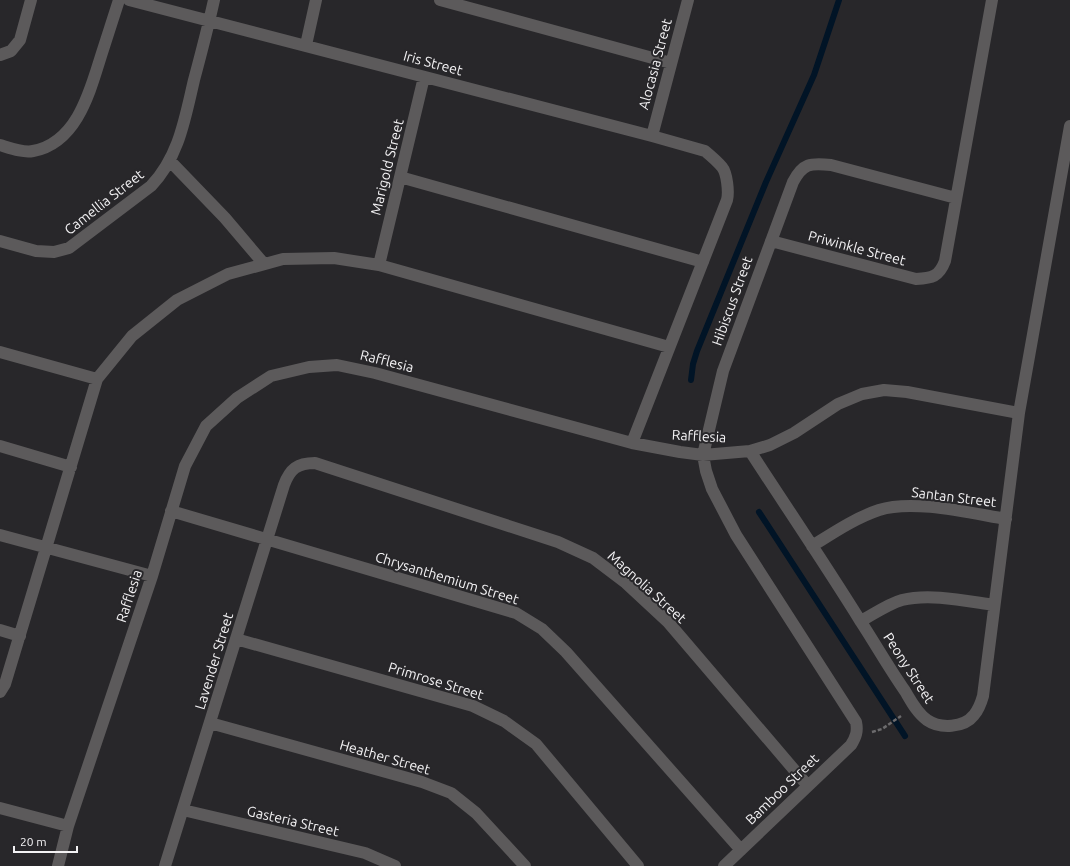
<svg xmlns="http://www.w3.org/2000/svg" width="1070" height="866" font-family="Ubuntu,sans-serif">
  <style>
    .lines { fill: none; stroke-linecap: round; stroke-linejoin: round }
    .stream { stroke: #011426; stroke-width: 6 }
    .path { stroke: #6c6b6d; stroke-width: 2.5; stroke-dasharray: 4 2; stroke-linecap: butt }
    .minor { stroke: #5c5a5b; stroke-width: 12 }
    .labels { text-anchor: middle; dominant-baseline: central; stroke-width: 4; stroke-linejoin: round; paint-order: stroke }
    .street-label { font-size: 14px; fill: #f3f2f4; stroke: #28272a }
  </style>
  <rect width="100%" height="100%" fill="#28272a"/>
  <g class="lines">
    <path class="stream" d="M 691,380 L 693,364 L 697,351 L 766,182 L 814,75 L 839,0
      M 759,512 L 905,736"/>
    <path class="path" d="M 872,732 L 882,729 L 901,716"/>
    <path class="minor" d="M 129,0 L 652,136 L 705,151 C 711,156 717,161 722,167 C 727,173 729,192 727,200 L 632,443
      M 440,0 L 671,63
      M 306,45 L 316,0
      M 0,55 L 11,51 L 20,40 L 31,0
      M 652,136 L 688,0
      M 0,145 C 10,148 23,153 33,151 C 77,143 90,91 101,56 C 107,37 113,19 119,0
      M 170,161 L 225,218 L 264,264
      M 400,177 L 703,262
      M 0,241 L 36,251 L 54,252 L 69,248 L 151,186 C 179,157 185,118 194,80 C 201,54 208,27 214,0
      M 771,241 L 916,279 C 932,278 939,277 945,261 L 992,0
      M 379,265 L 424,77
      M 0,352 L 97,379
      M 0,446 L 71,467
      M 750,451 C 787,508 825,564 861,622 C 876,645 889,668 905,691 C 911,701 917,713 927,720 C 940,729 964,728 974,715 C 979,709 981,703 983,696 L 1019,413 L 1070,126
      M 171,511 L 516,613 L 542,629 L 566,652 L 741,850
      M 0,535 L 152,576
      M 812,546 C 833,533 855,518 879,510 C 913,499 970,513 1006,519
      M 861,621 C 874,614 888,604 902,600 C 930,593 966,601 994,605
      M 0,630 L 20,636
      M 236,639 L 473,706 L 504,721 L 536,744 L 638,866
      M 0,692 L 5,684 L 97,379 L 132,336 L 177,300 L 228,274 L 283,259 L 334,258 L 379,265 L 669,347
      M 210,723 L 422,782 L 451,793 L 476,813 L 525,866
      M 0,808 L 68,826
      M 183,810 L 365,853 L 395,866
      M 58,866 L 68,826 L 152,576 L 185,466 L 206,426 L 237,398 L 271,376 L 309,367 L 337,365 L 375,373 L 632,443 L 680,452 L 703,455 L 750,451 L 770,445 L 794,433 L 838,404 L 862,394 L 884,390 L 907,392 L 1019,413
      M 165,866 L 284,485 C 290,469 297,463 315,463 L 558,542 L 593,558 L 626,583 L 668,622 L 808,786
      M 724,866 L 851,745 C 856,737 858,731 856,722 L 736,535 L 712,489 L 706,471 L 703,455 L 723,371 L 793,182 C 803,163 810,163 831,165 L 956,198"/>
  </g>
  <g class="labels">
    <g class="street-label">
      <text transform="translate(433 63) rotate(15)">Iris Street</text>
      <text transform="translate(655 64) rotate(-75)">Alocasia Street</text>
      <text transform="translate(387 167) rotate(-76)">Marigold Street</text>
      <text transform="translate(104 202) rotate(-38)">Camellia Street</text>
      <text transform="translate(857 248) rotate(15)">Priwinkle Street</text>
      <text transform="translate(732 301) rotate(-70)">Hibiscus Street</text>
      <text transform="translate(387 361) rotate(14)">Rafflesia</text>
      <text transform="translate(699 436) rotate(3)">Rafflesia</text>
      <text transform="translate(954 497) rotate(7)">Santan Street</text>
      <text transform="translate(447 578) rotate(17)">Chrysanthemium Street</text>
      <text transform="translate(647 587) rotate(42)">Magnolia Street</text>
      <text transform="translate(129 596) rotate(-72)">Rafflesia</text>
      <text transform="translate(214 661) rotate(-73)">Lavender Street</text>
      <text transform="translate(909 668) rotate(57)">Peony Street</text>
      <text transform="translate(436 681) rotate(17)">Primrose Street</text>
      <text transform="translate(385 757) rotate(16)">Heather Street</text>
      <text transform="translate(782 789) rotate(-44)">Bamboo Street</text>
      <text transform="translate(293 821) rotate(13)">Gasteria Street</text>
    </g>
  </g>
  <path d="M14 846v6h63v-6" fill="none" stroke="#f3f2f4" stroke-width="2"/>
  <text x="20" y="846" font-size="12" fill="#f3f2f4" stroke="#28272a" stroke-width="3" paint-order="stroke">20 m</text>
</svg>
